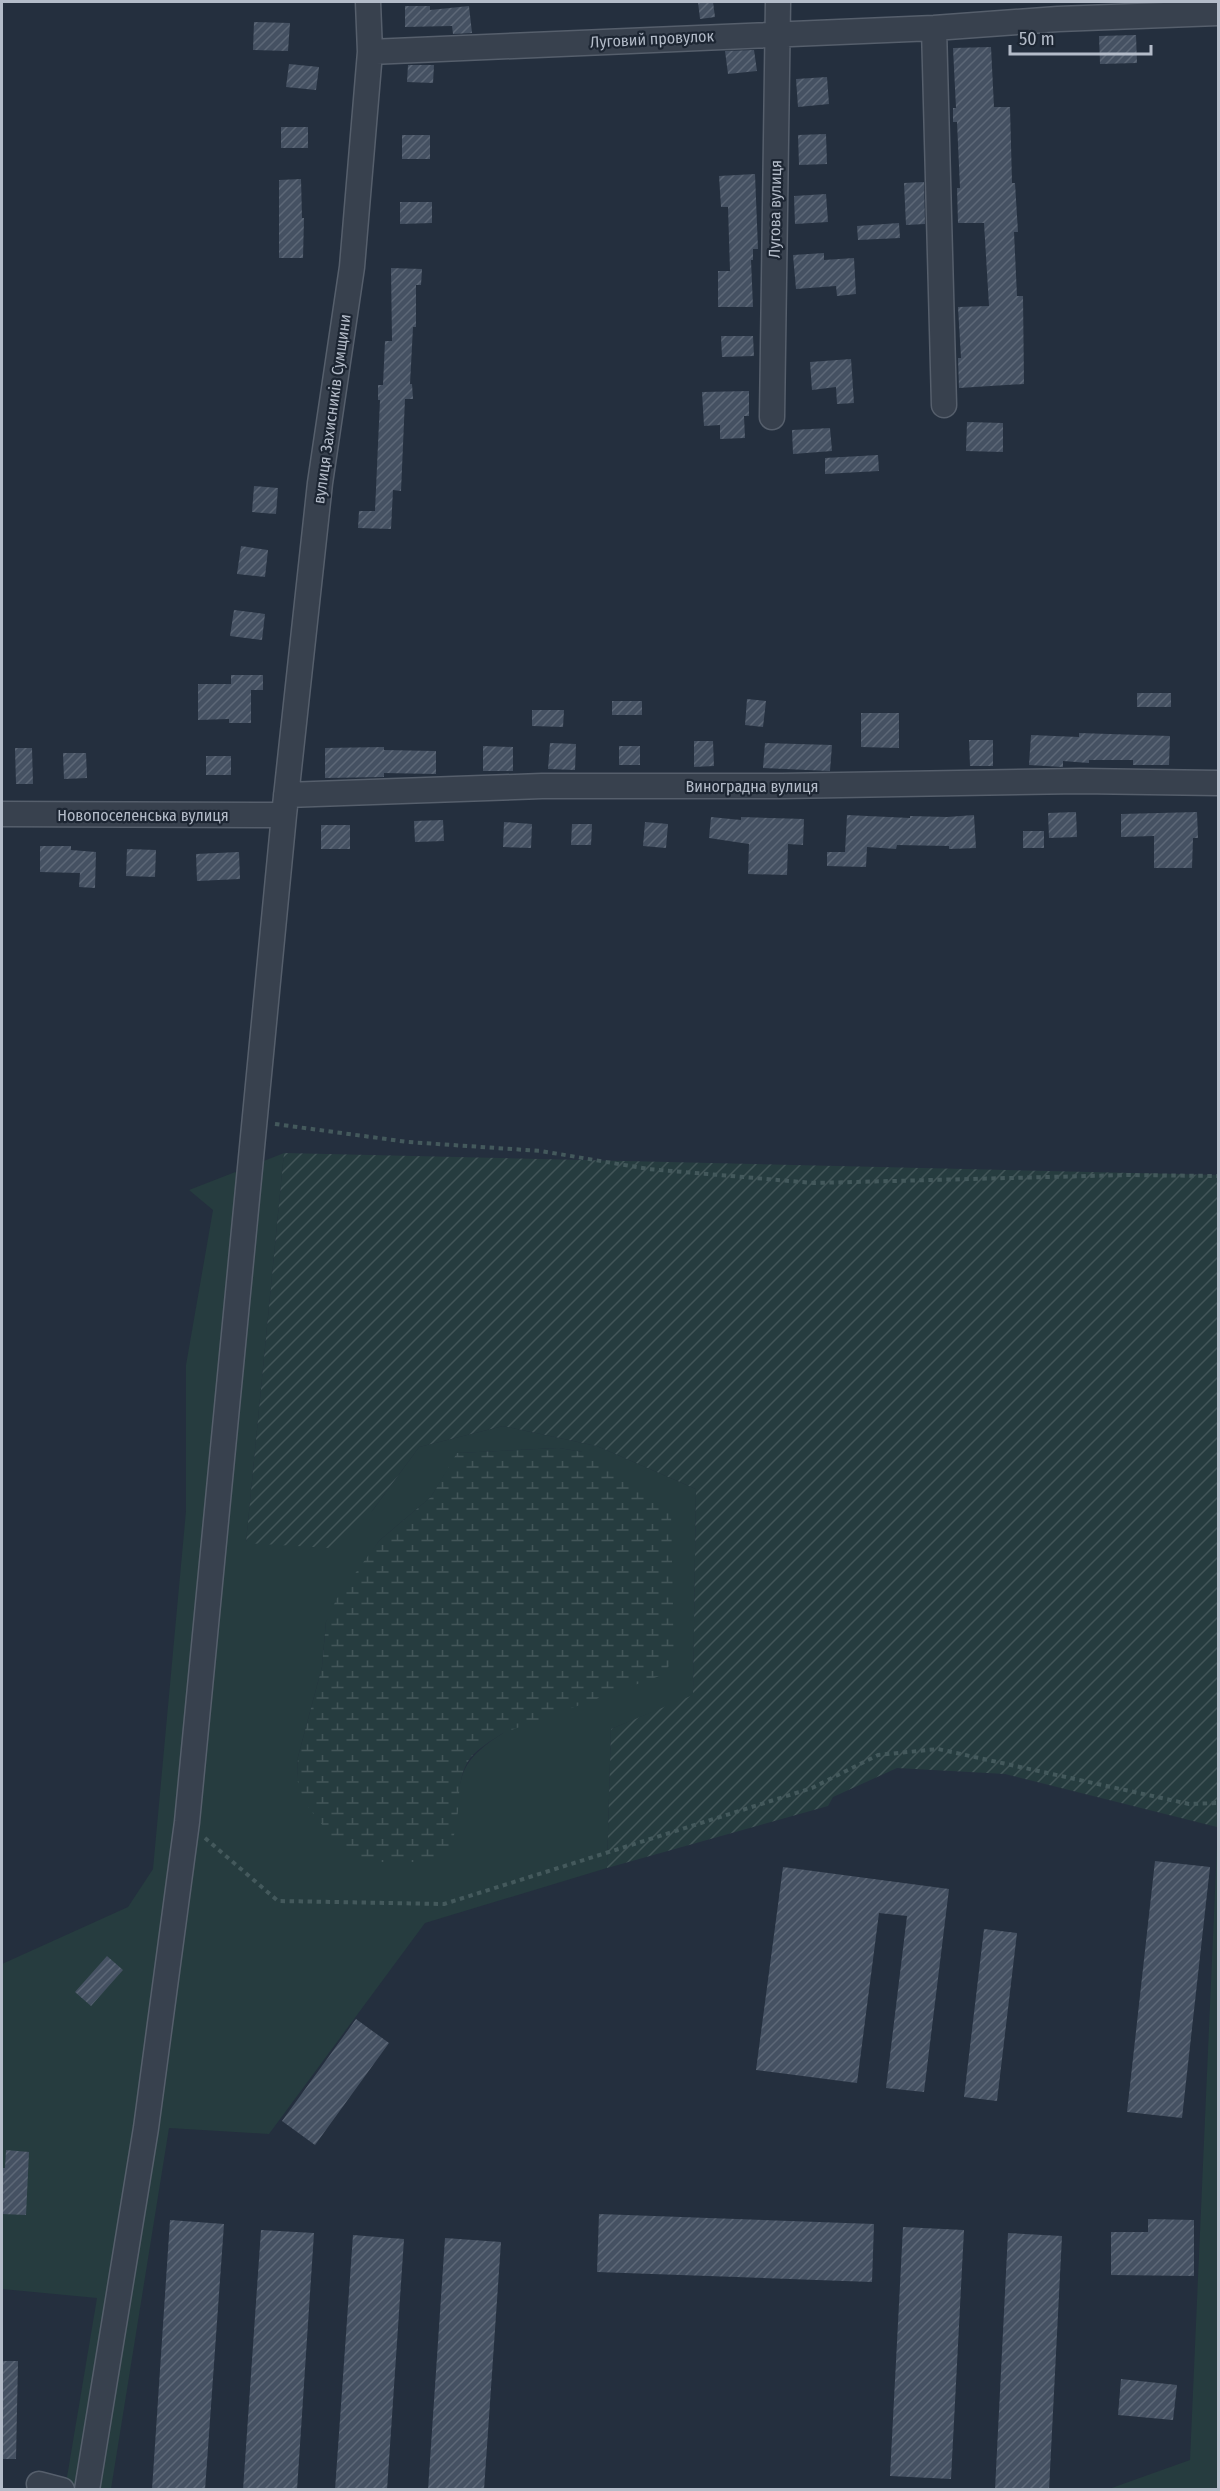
<svg xmlns="http://www.w3.org/2000/svg" width="1220" height="2491" font-family="'Fira Sans Condensed',sans-serif">
  <style>
    .green { fill: #263c3f; fill-rule: evenodd }
    .wetland { fill: url(#wetland-marsh) }
    .garden { fill: url(#garden-furrows) }
    .building { fill: url(#building-hatch) }
    .lines { fill: none; stroke-linecap: round; stroke-linejoin: round }
    .minor-casing { stroke: #565f6c; stroke-width: 27 }
    .path { stroke: #44595c; stroke-width: 4; stroke-dasharray: 4.5 4.5; stroke-linecap: butt }
    .minor { stroke: #38414e; stroke-width: 24 }
    .labels { text-anchor: middle; dominant-baseline: central; stroke-width: 4.5; stroke-linejoin: round; paint-order: stroke }
    .street-label { font-size: 16px; fill: #b4bcc9; stroke: #1d2633 }
  </style>
  <defs>
    <pattern id="wetland-marsh" width="20" height="14" patternUnits="userSpaceOnUse" patternTransform="scale(1.5)"><rect width="20" height="14" fill="#263c3f"/><path d="M1 5h8M5 5V1M11 12h8M15 12V8" fill="none" stroke="#435659"/></pattern>
    <pattern id="garden-furrows" width="10" height="10" patternUnits="userSpaceOnUse" patternTransform="scale(1.5)"><rect width="10" height="10" fill="#263c3f"/><path d="M-1 1l2-2M0 10L10 0M9 11l2-2" fill="none" stroke="#435659"/></pattern>
    <pattern id="building-hatch" width="6" height="6" patternUnits="userSpaceOnUse" patternTransform="scale(1.5)"><rect width="6" height="6" fill="#455162"/><path d="M-1 1l2-2M0 6l6-6M5 7l2-2" fill="none" stroke="#5d6877"/></pattern>
  </defs>
  <rect width="100%" height="100%" fill="#242f3e"/>
  <path class="green" d="M 284,1153 L 246,1543 L 372,1511 L 419,1447 L 503,1426 L 597,1446 L 696,1489 L 693,1696 L 611,1729 L 607,1868 L 425,1923 L 269,2134 L 169,2128 L 111,2489 L 65,2489 L 97,2298 L 2,2289 L 2,1964 L 128,1907 L 153,1869 L 186,1511 L 186,1365 L 213,1210 L 189,1190 ZM 559,1448 L 582,1452 L 503,1733 C 458,1762 460,1775 455,1825 L 297,1779 L 298,1757 L 322,1667 L 326,1622 L 379,1541 L 431,1497 L 458,1453 Z
    M 1218,1823 L 1218,2489 L 1106,2490 L 1190,2460 Z"/>
  <path class="wetland" d="M 559,1448 L 582,1452 L 659,1497 L 671,1514 L 674,1654 L 665,1674 L 503,1733 C 491,1741 474,1750 467,1763 C 453,1788 464,1822 449,1846 C 445,1852 436,1857 431,1862 L 361,1862 L 347,1856 L 304,1802 L 297,1779 L 298,1757 L 322,1667 L 326,1622 L 337,1598 L 379,1541 L 431,1497 L 457,1453 Z"/>
  <path class="garden" d="M 284,1153 L 1218,1175 L 1217,1827 L 1005,1774 L 897,1768 L 833,1797 L 828,1806 L 607,1868 L 611,1729 L 693,1695 L 696,1489 L 597,1446 L 503,1426 L 419,1447 L 372,1511 L 330,1548 L 246,1543 Z"/>
  <path class="building" d="M 698,2 L 713,2 L 715,17 L 700,19 Z
    M 405,6 L 430,6 L 430,10 L 469,6 L 472,33 L 453,34 L 452,26 L 405,27 Z
    M 254,22 L 290,23 L 288,51 L 253,50 Z
    M 1136,35 L 1137,63 L 1100,64 L 1099,36 Z
    M 991,47 L 994,107 L 1010,107 L 1012,183 L 1015,183 L 1018,232 L 1014,232 L 1017,296 L 1023,296 L 1024,384 L 959,388 L 958,358 L 961,358 L 958,307 L 989,306 L 984,223 L 958,223 L 957,188 L 960,188 L 957,122 L 953,122 L 953,108 L 956,108 L 953,48 Z
    M 754,50 L 757,71 L 728,74 L 725,51 Z
    M 289,64 L 319,67 L 316,90 L 286,87 Z
    M 408,65 L 434,65 L 433,83 L 407,82 Z
    M 827,77 L 829,104 L 798,107 L 796,79 Z
    M 281,127 L 308,127 L 308,148 L 281,148 Z
    M 826,134 L 827,164 L 799,165 L 798,135 Z
    M 402,135 L 430,135 L 430,159 L 402,159 Z
    M 755,174 L 758,249 L 753,249 L 753,260 L 751,260 L 753,307 L 718,307 L 718,271 L 730,271 L 728,207 L 721,207 L 719,176 Z
    M 301,179 L 302,218 L 304,218 L 303,258 L 279,258 L 279,180 Z
    M 924,182 L 925,224 L 906,225 L 904,183 Z
    M 826,194 L 828,222 L 795,224 L 794,196 Z
    M 400,202 L 432,202 L 432,223 L 400,224 Z
    M 899,223 L 900,238 L 858,240 L 857,226 Z
    M 824,253 L 824,260 L 854,258 L 856,294 L 837,296 L 836,286 L 796,289 L 793,255 Z
    M 391,268 L 422,269 L 421,285 L 416,285 L 416,327 L 413,327 L 410,384 L 412,384 L 413,399 L 405,399 L 401,491 L 393,490 L 391,529 L 358,528 L 359,511 L 375,511 L 380,400 L 378,400 L 378,385 L 383,385 L 385,341 L 392,341 Z
    M 721,336 L 753,336 L 754,356 L 722,357 Z
    M 851,359 L 854,403 L 837,404 L 836,387 L 812,390 L 810,362 Z
    M 749,391 L 749,416 L 744,416 L 745,438 L 720,439 L 720,425 L 704,426 L 702,392 Z
    M 967,422 L 1003,423 L 1003,452 L 966,451 Z
    M 830,428 L 832,451 L 793,454 L 792,430 Z
    M 878,455 L 879,471 L 825,474 L 825,458 Z
    M 254,486 L 278,488 L 276,514 L 252,512 Z
    M 241,546 L 268,550 L 265,577 L 237,574 Z
    M 234,610 L 265,614 L 262,640 L 230,636 Z
    M 231,675 L 263,675 L 263,690 L 251,690 L 251,723 L 229,723 L 229,719 L 198,720 L 198,684 L 231,684 Z
    M 1137,693 L 1171,693 L 1171,707 L 1137,707 Z
    M 747,699 L 766,701 L 763,727 L 745,725 Z
    M 612,701 L 642,701 L 642,715 L 612,715 Z
    M 532,710 L 564,710 L 563,727 L 532,726 Z
    M 861,713 L 899,713 L 899,748 L 861,747 Z
    M 1079,733 L 1170,736 L 1169,765 L 1133,765 L 1133,760 L 1089,760 L 1089,763 L 1063,761 L 1063,767 L 1029,765 L 1031,735 L 1079,737 Z
    M 969,740 L 993,740 L 993,766 L 970,766 Z
    M 694,741 L 713,741 L 714,766 L 694,767 Z
    M 550,743 L 576,744 L 575,770 L 548,769 Z
    M 765,743 L 832,745 L 830,771 L 763,768 Z
    M 483,746 L 513,747 L 513,771 L 483,771 Z
    M 619,746 L 640,746 L 640,765 L 619,765 Z
    M 384,747 L 384,750 L 436,751 L 436,774 L 384,773 L 384,777 L 325,778 L 325,748 Z
    M 15,748 L 32,748 L 33,784 L 16,784 Z
    M 63,753 L 86,753 L 87,778 L 64,779 Z
    M 206,756 L 231,756 L 231,775 L 206,775 Z
    M 1076,812 L 1077,837 L 1049,838 L 1048,813 Z
    M 1197,812 L 1198,838 L 1193,838 L 1192,868 L 1154,868 L 1154,836 L 1121,837 L 1121,814 Z
    M 847,815 L 910,818 L 910,816 L 947,817 L 974,815 L 976,848 L 949,849 L 949,846 L 897,845 L 896,849 L 867,847 L 866,867 L 827,866 L 827,852 L 845,852 Z
    M 711,817 L 741,820 L 741,817 L 804,819 L 803,845 L 788,844 L 787,875 L 748,874 L 749,844 L 709,838 Z
    M 443,820 L 444,841 L 415,842 L 414,821 Z
    M 504,822 L 532,824 L 531,848 L 503,847 Z
    M 645,822 L 668,824 L 666,848 L 643,846 Z
    M 572,824 L 592,824 L 591,845 L 571,845 Z
    M 321,825 L 350,825 L 350,849 L 321,849 Z
    M 1023,831 L 1044,831 L 1044,848 L 1023,848 Z
    M 40,846 L 71,846 L 71,850 L 96,852 L 95,888 L 79,887 L 80,873 L 40,872 Z
    M 127,849 L 156,850 L 155,877 L 126,876 Z
    M 239,852 L 240,879 L 197,881 L 196,854 Z
    M 1155,1861 L 1210,1867 L 1182,2118 L 1127,2112 Z
    M 783,1867 L 949,1889 L 924,2092 L 886,2088 L 907,1916 L 879,1913 L 857,2083 L 756,2070 Z
    M 984,1929 L 1017,1933 L 997,2101 L 964,2097 Z
    M 107,1956 L 123,1970 L 91,2006 L 75,1992 Z
    M 356,2019 L 389,2043 L 315,2145 L 282,2121 Z
    M 6,2150 L 29,2152 L 26,2215 L 2,2214 L 2,2168 L 5,2168 Z
    M 599,2214 L 874,2224 L 872,2282 L 597,2272 Z
    M 1148,2219 L 1194,2220 L 1194,2276 L 1111,2275 L 1111,2232 L 1148,2232 Z
    M 170,2220 L 224,2224 L 205,2490 L 152,2490 Z
    M 903,2227 L 964,2230 L 951,2479 L 890,2476 Z
    M 261,2230 L 314,2233 L 297,2490 L 243,2490 Z
    M 1008,2233 L 1062,2236 L 1049,2490 L 995,2490 Z
    M 353,2235 L 404,2239 L 387,2490 L 335,2490 Z
    M 445,2238 L 501,2242 L 484,2490 L 428,2490 Z
    M 2,2361 L 18,2361 L 16,2459 L 2,2459 Z
    M 1121,2379 L 1177,2385 L 1173,2420 L 1118,2415 Z"/>
  <g class="lines">
    <g class="minor-casing">
      <path id="minor" d="M 934,28 L 944,405
        M 370,52 L 934,28 L 1058,19 L 1218,13
        M 772,417 L 778,2
        M 286,795 L 542,786 L 782,786 L 1080,781 L 1218,783
        M 2,814 L 284,815
        M 39,2484 L 62,2490
        M 87,2490 L 146,2128 L 187,1822 L 284,815 L 320,483 L 352,267 L 370,52 L 368,2"/>
    </g>
    <path class="path" d="M 275,1124 L 408,1142 L 541,1151 L 648,1169 L 814,1183 L 1127,1175 L 1218,1176
      M 205,1838 L 278,1901 L 444,1904 L 812,1788 L 878,1755 L 938,1749 L 1189,1804 L 1218,1803"/>
    <use href="#minor" class="minor"/>
  </g>
  <g class="labels">
    <g class="street-label">
      <text transform="translate(652 39) rotate(-3)">Луговий провулок</text>
      <text transform="translate(775 209) rotate(-89)">Лугова вулиця</text>
      <text transform="translate(332 409) rotate(-82)">вулиця Захисників Сумщини</text>
      <text x="752" y="786">Виноградна вулиця</text>
      <text x="143" y="815">Новопоселенська вулиця</text>
    </g>
  </g>
  <rect width="1220" height="2491" fill="none" stroke="#b4bcc9" stroke-width="6"/>
  <path d="M1010 45v9h141v-9" fill="none" stroke="#b4bcc9" stroke-width="3"/>
  <text x="1019" y="45" font-size="18" fill="#b4bcc9" stroke="#1d2633" stroke-width="4.5" paint-order="stroke">50 m</text>
</svg>
